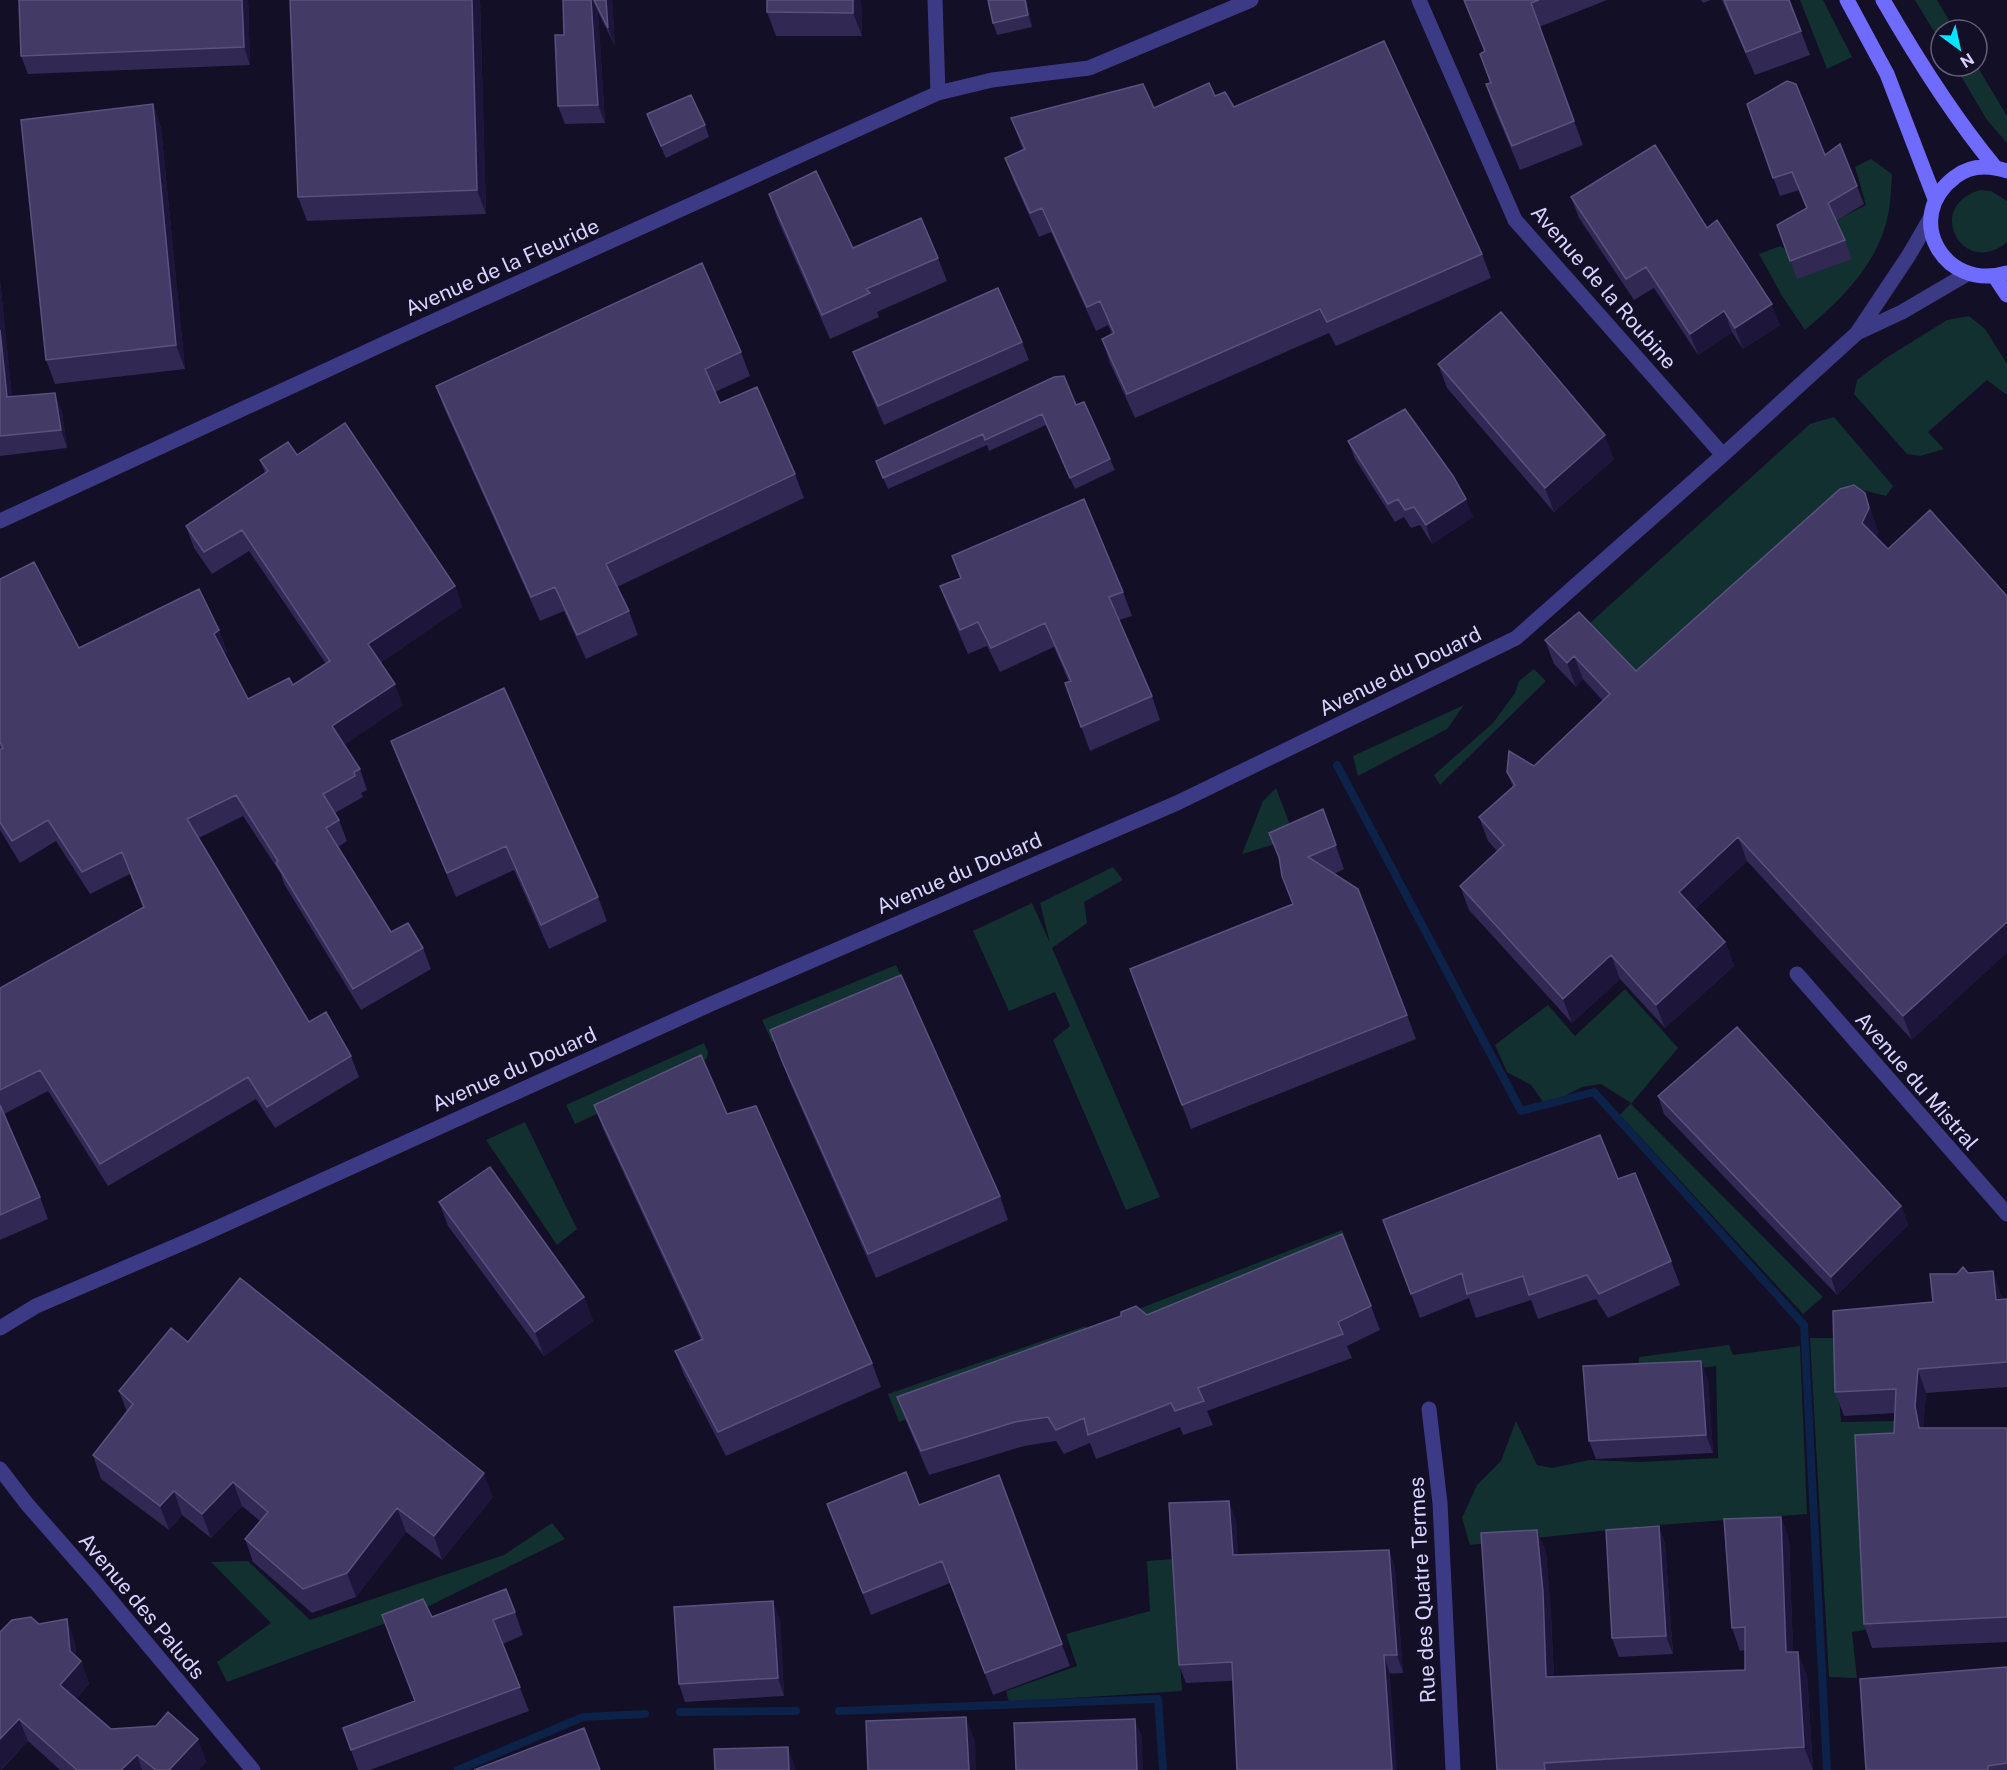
<svg xmlns="http://www.w3.org/2000/svg" width="2007" height="1770" font-family="'Public Sans',sans-serif">
  <style>
    .green { fill: #12302f }
    .lines { fill: none; stroke-linecap: round; stroke-linejoin: round }
    .stream { stroke: #0c2248; stroke-width: 8 }
    .street { stroke: #3d3a85; stroke-width: 15 }
    .secondary { stroke: #6f6bff; stroke-width: 15 }
    .wall { fill: #312854 }
    .shaded-wall { fill: #1d163a }
    .building { fill: #433a66; stroke: #5a527e; stroke-width: 1.5 }
    .labels { text-anchor: middle; dominant-baseline: central; stroke-width: 6; stroke-linejoin: round; paint-order: stroke }
    .street-label { font-size: 21px; fill: #d9d4ff; stroke: #130f26 }
  </style>
  <rect width="100%" height="100%" fill="#130f26"/>
  <path class="green" d="M 1800,0 L 1823,0 L 1852,57 L 1827,69 Z
    M 1915,0 L 1937,0 L 1955,30 L 1941,30 L 1941,43 Z
    M 1955,66 L 1977,66 L 2007,116 L 2007,143 L 1987,120 Z
    M 1871,159 L 1892,174 C 1891,187 1891,202 1888,215 C 1878,264 1841,300 1805,330 L 1782,296 L 1759,254 L 1780,246 L 1786,250 L 1851,259 L 1837,220 L 1866,205 L 1855,167 Z
    M 1980,190 L 1991,191 L 2007,201 L 2007,242 C 1964,279 1923,207 1980,190 Z
    M 1969,316 L 1985,329 L 2007,364 L 2007,395 L 1987,380 L 1928,432 L 1944,449 L 1920,456 L 1907,454 L 1854,394 L 1857,380 L 1886,358 L 1947,320 Z
    M 1834,417 L 1893,486 L 1886,496 L 1859,489 L 1644,680 L 1590,623 L 1810,424 Z
    M 1534,669 L 1546,681 L 1440,785 L 1434,775 L 1493,723 L 1515,693 L 1519,681 Z
    M 1464,705 L 1447,729 L 1358,776 L 1353,756 Z
    M 1276,788 L 1295,838 L 1242,854 L 1263,801 Z
    M 1113,867 L 1123,880 L 1084,902 L 1087,923 L 1052,948 L 1160,1197 L 1126,1210 L 1053,1040 L 1070,1026 L 1055,992 L 1009,1011 L 973,931 L 1032,903 L 1050,943 L 1040,903 Z
    M 896,965 L 905,984 L 772,1042 L 762,1020 Z
    M 1625,989 L 1678,1048 L 1631,1104 L 1823,1297 L 1803,1314 L 1620,1115 L 1631,1103 L 1601,1084 L 1582,1087 L 1546,1106 L 1531,1085 L 1507,1072 L 1495,1045 L 1548,1005 L 1575,1036 Z
    M 704,1043 L 708,1052 L 707,1058 L 701,1063 L 643,1093 L 575,1124 L 566,1105 Z
    M 525,1122 L 577,1229 L 557,1245 L 486,1140 Z
    M 1342,1230 L 1348,1245 L 1335,1252 L 1110,1334 L 1105,1322 Z
    M 1086,1326 L 1091,1348 L 899,1422 L 888,1394 Z
    M 1810,1338 L 1834,1338 L 1841,1422 L 1900,1421 L 1871,1629 L 1852,1632 L 1857,1678 L 1829,1677 Z
    M 1729,1345 L 1733,1355 L 1800,1346 L 1807,1514 L 1645,1526 L 1470,1545 L 1462,1518 L 1477,1485 L 1501,1461 L 1516,1421 L 1537,1465 L 1552,1468 L 1589,1460 L 1641,1462 L 1718,1458 L 1716,1366 L 1638,1376 L 1639,1357 Z
    M 552,1523 L 565,1539 L 421,1610 L 227,1682 L 217,1662 L 271,1623 L 211,1562 L 248,1561 L 310,1620 L 504,1555 Z
    M 1173,1559 L 1182,1691 L 1009,1702 L 1006,1691 L 1077,1666 L 1066,1634 L 1150,1611 L 1147,1561 Z"/>
  <g class="lines">
    <path class="stream" d="M 1337,765 L 1521,1111 L 1594,1092 L 1804,1325 L 1827,1770
      M 839,1711 L 1158,1699 L 1163,1770
      M 680,1712 L 796,1711
      M 458,1770 L 583,1717 L 645,1714"/>
    <path class="street" d="M 1419,0 L 1515,220 L 1723,455
      M 938,93 L 992,80 L 1089,68 L 1251,0
      M 1857,333 L 1902,312 L 1967,274
      M 0,521 L 394,339 L 938,93 L 935,0
      M 1797,974 L 2007,1214
      M 0,1328 L 36,1306 L 197,1237 L 711,1004 L 1177,803 L 1516,638 L 1723,455 L 1857,333 L 1909,255 L 1931,217
      M 1429,1409 L 1440,1503 L 1453,1770
      M 0,1469 L 27,1504 L 97,1584 L 253,1770"/>
    <path class="secondary" d="M 1847,0 L 1887,74 L 1935,199
      M 1883,0 C 1917,59 1952,115 1995,167
      M 2007,171 C 1989,165 1970,165 1955,177 C 1902,217 1943,292 2007,273
      M 1995,277 L 2007,295"/>
  </g>
  <path class="wall" d="M 248,0 L 250,65 L 28,74 L 21,56 Z
    M 290,0 L 480,0 L 486,214 L 307,221 L 298,197 Z
    M 563,0 L 612,0 L 615,46 L 598,12 L 605,123 L 565,124 L 558,106 L 564,35 Z
    M 767,0 L 861,0 L 862,36 L 776,36 L 767,12 Z
    M 988,0 L 1027,0 L 1032,27 L 997,35 L 993,23 Z
    M 1464,0 L 1607,0 L 1539,27 L 1583,145 L 1520,170 L 1494,108 L 1486,84 L 1490,83 L 1480,54 L 1484,51 Z
    M 1701,0 L 1711,0 L 1703,3 Z
    M 1722,0 L 1789,0 L 1810,55 L 1755,75 Z
    M 1215,96 L 1482,254 L 1491,278 L 1336,346 L 1329,333 L 1135,418 L 1110,363 L 1102,339 L 1112,334 L 1108,325 L 1096,331 L 1051,232 L 1039,237 L 1014,182 L 1005,158 L 1023,150 L 1011,118 L 1154,108 Z
    M 153,104 L 161,128 L 185,369 L 55,384 L 46,360 Z
    M 1747,104 L 1825,155 L 1857,186 L 1864,204 L 1836,221 L 1845,240 L 1852,259 L 1797,279 L 1777,225 L 1806,208 L 1799,190 L 1780,196 Z
    M 647,114 L 705,125 L 709,137 L 666,158 L 651,126 Z
    M 769,194 L 853,248 L 938,258 L 947,281 L 877,312 L 879,317 L 830,339 L 777,218 Z
    M 1571,197 L 1707,228 L 1780,325 L 1743,349 L 1732,332 L 1698,355 L 1654,288 L 1634,300 L 1579,218 Z
    M 0,280 L 12,397 L 62,412 L 67,448 L 0,456 Z
    M 1022,342 L 1029,360 L 884,425 L 860,370 L 853,352 Z
    M 741,352 L 750,376 L 715,392 L 720,403 L 795,474 L 804,498 L 617,587 L 629,611 L 638,635 L 586,659 L 564,611 L 540,621 L 445,410 L 436,386 Z
    M 1438,364 L 1614,459 L 1554,512 L 1447,388 Z
    M 1054,377 L 1076,405 L 1110,459 L 1115,470 L 1075,489 L 1046,425 L 989,451 L 987,445 L 888,489 L 876,461 Z
    M 1348,441 L 1473,517 L 1432,544 L 1420,525 L 1411,528 L 1404,517 L 1395,522 L 1355,459 Z
    M 297,455 L 455,586 L 462,607 L 381,662 L 403,705 L 344,745 L 360,769 L 367,790 L 361,793 L 363,797 L 335,813 L 339,820 L 347,841 L 338,847 L 391,932 L 423,948 L 431,969 L 361,1010 L 284,884 L 281,874 L 243,816 L 199,838 L 309,1022 L 351,1056 L 359,1077 L 275,1128 L 256,1099 L 108,1186 L 48,1091 L 4,1114 L 40,1197 L 48,1219 L 0,1240 L 0,988 L 143,907 L 130,874 L 90,894 L 56,841 L 20,863 L 0,830 L 0,579 L 79,648 L 219,630 L 227,652 L 224,654 L 248,699 L 293,685 L 326,664 L 249,551 L 212,574 L 194,548 L 186,526 L 265,473 L 260,460 Z
    M 1865,493 L 1878,532 L 1876,537 L 1912,1040 L 1747,861 L 1695,909 L 1725,942 L 1734,966 L 1665,1028 L 1620,979 L 1572,1023 L 1469,910 L 1460,886 L 1497,851 L 1488,841 L 1479,817 L 1513,787 L 1507,772 L 1534,766 L 1603,701 L 1583,679 L 1576,687 L 1554,664 L 1545,640 L 1636,671 Z
    M 952,556 L 1123,592 L 1132,616 L 1119,620 L 1152,696 L 1160,720 L 1090,751 L 1065,683 L 1069,682 L 1054,647 L 1000,672 L 987,646 L 968,654 L 949,610 L 940,586 L 960,578 Z
    M 391,741 L 598,897 L 607,921 L 549,949 L 514,870 L 456,897 L 400,765 Z
    M 1323,809 L 1344,869 L 1334,874 L 1407,1015 L 1416,1039 L 1191,1129 L 1130,969 L 1293,904 L 1280,863 L 1269,833 Z
    M 770,1030 L 1000,1196 L 1008,1220 L 876,1278 L 791,1085 Z
    M 1658,1096 L 1901,1206 L 1908,1225 L 1837,1295 L 1664,1114 Z
    M 594,1105 L 727,1114 L 872,1363 L 881,1387 L 726,1456 L 684,1375 L 675,1351 L 701,1340 L 603,1129 Z
    M 1618,1179 L 1671,1261 L 1680,1285 L 1608,1318 L 1596,1299 L 1538,1319 L 1531,1300 L 1476,1318 L 1469,1298 L 1420,1318 L 1383,1220 Z
    M 439,1202 L 584,1297 L 593,1321 L 544,1356 L 448,1226 Z
    M 1968,1273 L 2001,1295 L 2002,1299 L 2007,1299 L 2007,1387 L 1926,1393 L 1923,1428 L 2007,1428 L 2007,1642 L 1872,1648 L 1864,1624 L 1894,1433 L 1895,1413 L 1844,1416 L 1835,1392 L 1933,1302 L 1957,1274 Z
    M 1371,1306 L 1380,1330 L 1347,1346 L 1352,1358 L 1207,1411 L 1213,1425 L 1183,1435 L 1180,1427 L 1096,1459 L 1090,1443 L 1064,1454 L 1056,1441 L 1024,1446 L 929,1475 L 906,1421 L 897,1397 L 1147,1315 Z
    M 188,1342 L 493,1497 L 442,1560 L 406,1532 L 356,1597 L 312,1613 L 253,1562 L 245,1539 L 260,1521 L 242,1506 L 211,1538 L 182,1515 L 169,1530 L 101,1479 L 93,1455 L 127,1412 L 119,1391 Z
    M 1708,1379 L 1713,1453 L 1596,1459 L 1589,1441 Z
    M 999,1475 L 1070,1666 L 993,1695 L 950,1583 L 871,1615 L 827,1504 L 919,1505 Z
    M 1781,1517 L 1789,1540 L 1793,1652 L 1807,1675 L 1813,1770 L 1497,1770 L 1537,1530 L 1546,1552 L 1551,1615 L 1554,1677 L 1745,1670 L 1745,1650 L 1740,1651 L 1732,1628 Z
    M 1236,1520 L 1238,1555 L 1389,1550 L 1395,1569 L 1403,1673 L 1186,1683 L 1179,1665 Z
    M 1659,1526 L 1665,1544 L 1673,1654 L 1619,1657 L 1612,1638 Z
    M 515,1612 L 523,1635 L 503,1644 L 529,1711 L 370,1770 L 358,1770 L 343,1728 L 415,1701 L 382,1615 L 432,1617 Z
    M 780,1619 L 784,1696 L 685,1702 L 679,1684 Z
    M 39,1624 L 75,1642 L 76,1657 L 81,1661 L 89,1684 L 76,1699 L 111,1729 L 198,1739 L 206,1762 L 199,1770 L 60,1770 L 28,1741 L 1,1770 Z
    M 2007,1667 L 2007,1770 L 1866,1770 Z"/>
  <path class="shaded-wall" d="M 242,0 L 248,0 L 250,65 L 244,47 Z
    M 472,0 L 480,0 L 486,214 L 477,190 Z
    M 591,0 L 593,0 L 598,12 L 605,123 L 598,105 Z
    M 606,0 L 612,0 L 615,46 L 608,28 Z
    M 853,0 L 861,0 L 862,36 L 853,13 Z
    M 1025,0 L 1027,0 L 1028,4 L 1032,27 L 1028,15 Z
    M 153,104 L 161,128 L 185,369 L 176,345 Z
    M 0,280 L 14,416 L 7,397 L 0,330 Z
    M 1772,304 L 1780,325 L 1743,349 L 1735,328 Z
    M 1724,311 L 1732,332 L 1698,355 L 1690,334 Z
    M 55,393 L 62,412 L 67,448 L 61,430 Z
    M 1605,435 L 1614,459 L 1554,512 L 1545,488 Z
    M 1865,493 L 1878,532 L 1871,547 L 1862,523 Z
    M 1466,499 L 1473,517 L 1432,544 L 1426,525 Z
    M 455,586 L 462,607 L 376,665 L 368,644 Z
    M 219,630 L 227,652 L 222,656 L 214,634 Z
    M 1574,656 L 1583,679 L 1576,687 L 1567,663 Z
    M 395,684 L 403,705 L 340,748 L 332,726 Z
    M 1738,837 L 1747,861 L 1688,915 L 1679,892 Z
    M 2007,922 L 2007,953 L 1912,1040 L 1903,1016 Z
    M 1725,942 L 1734,966 L 1665,1028 L 1656,1005 Z
    M 1611,955 L 1620,979 L 1572,1023 L 1563,999 Z
    M 1901,1206 L 1908,1225 L 1837,1295 L 1831,1277 Z
    M 1993,1271 L 2001,1295 L 2004,1324 L 1996,1300 Z
    M 584,1297 L 593,1321 L 544,1356 L 535,1332 Z
    M 1701,1361 L 1708,1379 L 1713,1453 L 1706,1435 Z
    M 1918,1369 L 1926,1393 L 1923,1430 L 1919,1428 L 1915,1406 Z
    M 484,1473 L 493,1497 L 442,1560 L 434,1536 Z
    M 233,1482 L 242,1506 L 211,1538 L 202,1514 Z
    M 174,1491 L 182,1515 L 169,1530 L 160,1506 Z
    M 1229,1501 L 1236,1520 L 1240,1574 L 1233,1555 Z
    M 397,1508 L 406,1532 L 356,1597 L 347,1573 Z
    M 1781,1517 L 1789,1540 L 1794,1675 L 1786,1652 Z
    M 1659,1526 L 1665,1544 L 1673,1654 L 1666,1636 Z
    M 1537,1530 L 1546,1552 L 1551,1615 L 1555,1700 L 1546,1677 Z
    M 1389,1550 L 1395,1569 L 1403,1673 L 1397,1655 Z
    M 773,1601 L 780,1619 L 784,1696 L 778,1678 Z
    M 67,1619 L 75,1642 L 77,1665 L 81,1661 L 89,1684 L 69,1707 L 60,1685 L 70,1651 Z
    M 1798,1652 L 1807,1675 L 1813,1770 L 1804,1747 Z
    M 1384,1655 L 1390,1674 L 1397,1770 L 1392,1770 Z
    M 966,1717 L 975,1741 L 976,1770 L 969,1770 Z
    M 19,1719 L 28,1741 L 0,1770 L 0,1739 Z
    M 1135,1719 L 1142,1737 L 1143,1770 L 1137,1770 Z
    M 198,1739 L 206,1762 L 199,1770 L 169,1770 Z
    M 788,1747 L 796,1770 L 789,1770 Z
    M 137,1755 L 142,1770 L 121,1770 Z"/>
  <path class="building" d="M 19,0 L 242,0 L 244,47 L 21,56 Z
    M 290,0 L 472,0 L 477,190 L 298,197 Z
    M 563,0 L 591,0 L 598,105 L 558,106 L 555,35 L 564,35 Z
    M 594,0 L 606,0 L 608,28 Z
    M 767,0 L 853,0 L 853,13 L 767,12 Z
    M 988,0 L 1025,0 L 1028,15 L 993,23 Z
    M 1464,0 L 1539,0 L 1531,3 L 1574,121 L 1512,146 L 1486,84 L 1491,83 L 1480,54 L 1485,51 Z
    M 1724,0 L 1789,0 L 1801,31 L 1746,52 Z
    M 1384,41 L 1482,254 L 1327,322 L 1320,309 L 1127,394 L 1102,339 L 1114,333 L 1100,301 L 1087,307 L 1042,208 L 1030,213 L 1005,158 L 1025,149 L 1011,118 L 1143,84 L 1154,108 L 1209,83 L 1215,96 L 1225,92 L 1234,107 Z
    M 1787,81 L 1796,84 L 1825,155 L 1840,144 L 1857,186 L 1828,203 L 1845,240 L 1790,261 L 1777,225 L 1807,208 L 1792,172 L 1773,178 L 1747,104 Z
    M 691,95 L 705,125 L 661,146 L 647,114 Z
    M 153,104 L 176,345 L 46,360 L 21,120 Z
    M 1655,145 L 1707,228 L 1717,220 L 1772,304 L 1735,328 L 1724,311 L 1690,334 L 1646,267 L 1626,279 L 1571,197 Z
    M 816,171 L 853,248 L 921,218 L 938,258 L 866,289 L 870,293 L 822,315 L 769,194 Z
    M 702,263 L 741,352 L 705,369 L 720,403 L 757,387 L 795,474 L 606,564 L 629,611 L 577,635 L 555,587 L 531,597 L 436,386 Z
    M 998,288 L 1022,342 L 878,406 L 853,352 Z
    M 1501,312 L 1605,435 L 1545,488 L 1438,364 Z
    M 0,330 L 7,397 L 55,393 L 61,430 L 0,436 Z
    M 1064,376 L 1076,405 L 1084,402 L 1110,459 L 1070,478 L 1042,414 L 985,440 L 983,434 L 883,478 L 876,461 L 1054,377 Z
    M 1405,409 L 1453,476 L 1466,499 L 1426,525 L 1414,507 L 1405,510 L 1398,499 L 1388,504 L 1348,441 Z
    M 345,423 L 455,586 L 368,644 L 395,684 L 332,726 L 360,769 L 354,772 L 355,776 L 323,794 L 339,820 L 326,828 L 391,932 L 408,923 L 423,948 L 353,989 L 276,863 L 278,861 L 236,795 L 187,819 L 309,1022 L 326,1012 L 351,1056 L 267,1107 L 248,1077 L 100,1164 L 40,1070 L 0,1090 L 0,988 L 144,907 L 122,852 L 82,872 L 48,820 L 12,841 L 0,822 L 0,750 L 3,748 L 0,742 L 0,579 L 34,562 L 79,648 L 199,589 L 219,630 L 214,634 L 248,699 L 289,678 L 293,685 L 330,661 L 242,530 L 204,552 L 186,526 L 268,471 L 260,460 L 288,442 L 297,455 Z
    M 1854,485 L 1865,493 L 1869,508 L 1862,523 L 1888,549 L 1930,510 L 2007,596 L 2007,922 L 1903,1016 L 1738,837 L 1679,892 L 1725,942 L 1656,1005 L 1611,955 L 1563,999 L 1460,886 L 1504,845 L 1479,817 L 1515,785 L 1507,772 L 1509,751 L 1534,766 L 1610,694 L 1574,656 L 1567,663 L 1545,640 L 1579,612 L 1636,671 L 1840,489 Z
    M 1084,499 L 1123,592 L 1109,597 L 1152,696 L 1081,727 L 1065,683 L 1071,681 L 1045,623 L 991,648 L 978,622 L 960,630 L 940,586 L 961,578 L 952,556 Z
    M 504,688 L 598,897 L 541,925 L 506,846 L 447,873 L 391,741 Z
    M 1323,809 L 1336,845 L 1308,857 L 1358,889 L 1407,1015 L 1182,1105 L 1130,969 L 1293,904 L 1282,876 L 1279,857 L 1269,833 Z
    M 901,975 L 1000,1196 L 868,1254 L 782,1061 L 770,1030 Z
    M 1737,1027 L 1901,1206 L 1831,1277 L 1658,1096 Z
    M 701,1055 L 727,1114 L 756,1106 L 872,1363 L 718,1432 L 675,1351 L 703,1339 L 594,1105 Z
    M 0,1105 L 40,1197 L 0,1215 Z
    M 1600,1135 L 1618,1179 L 1635,1173 L 1671,1261 L 1599,1294 L 1587,1275 L 1529,1295 L 1523,1276 L 1467,1294 L 1462,1273 L 1411,1294 L 1383,1220 Z
    M 490,1167 L 584,1297 L 535,1332 L 439,1202 Z
    M 1342,1234 L 1371,1306 L 1338,1322 L 1343,1334 L 1198,1388 L 1204,1401 L 1175,1411 L 1171,1403 L 1088,1435 L 1084,1418 L 1056,1430 L 1048,1417 L 1015,1422 L 921,1451 L 897,1397 L 1121,1316 L 1121,1312 L 1136,1306 L 1147,1315 Z
    M 1963,1267 L 1968,1273 L 1993,1271 L 1996,1300 L 2007,1299 L 2007,1362 L 1918,1369 L 1915,1406 L 1919,1428 L 2007,1428 L 2007,1617 L 1864,1624 L 1855,1435 L 1894,1433 L 1896,1389 L 1835,1392 L 1833,1311 L 1933,1302 L 1930,1274 L 1957,1274 Z
    M 240,1278 L 484,1473 L 434,1536 L 397,1508 L 347,1573 L 303,1589 L 245,1539 L 268,1512 L 233,1482 L 202,1514 L 174,1491 L 160,1506 L 93,1455 L 133,1404 L 119,1391 L 171,1328 L 188,1342 Z
    M 1701,1361 L 1706,1435 L 1589,1441 L 1583,1366 Z
    M 906,1472 L 919,1505 L 999,1475 L 1062,1644 L 985,1673 L 942,1561 L 863,1593 L 827,1504 Z
    M 1229,1501 L 1233,1555 L 1389,1550 L 1397,1655 L 1384,1655 L 1392,1770 L 1237,1770 L 1232,1662 L 1179,1665 L 1169,1503 Z
    M 1781,1517 L 1786,1652 L 1798,1652 L 1804,1747 L 1544,1763 L 1545,1770 L 1497,1770 L 1481,1533 L 1537,1530 L 1543,1592 L 1546,1677 L 1745,1670 L 1745,1627 L 1732,1628 L 1724,1519 Z
    M 1659,1526 L 1666,1636 L 1612,1638 L 1606,1530 Z
    M 506,1589 L 515,1612 L 493,1620 L 520,1687 L 351,1750 L 343,1728 L 415,1701 L 382,1615 L 423,1599 L 432,1617 Z
    M 773,1601 L 778,1678 L 679,1684 L 674,1607 Z
    M 31,1617 L 39,1624 L 67,1619 L 70,1651 L 81,1661 L 60,1685 L 111,1729 L 156,1726 L 168,1712 L 198,1739 L 169,1770 L 156,1770 L 137,1755 L 121,1770 L 77,1770 L 19,1719 L 0,1739 L 0,1632 L 12,1620 Z
    M 2007,1667 L 2007,1763 L 1988,1766 L 1988,1770 L 1866,1770 L 1860,1679 Z
    M 966,1717 L 969,1770 L 868,1770 L 866,1721 Z
    M 1135,1719 L 1137,1770 L 1016,1770 L 1014,1723 Z
    M 584,1728 L 600,1770 L 474,1770 Z
    M 788,1747 L 789,1770 L 715,1770 L 714,1749 Z"/>
  <g class="labels">
    <g class="street-label">
      <text transform="translate(502 267) rotate(-24)">Avenue de la Fleuride</text>
      <text transform="translate(1604 287) rotate(49)">Avenue de la Roubine</text>
      <text transform="translate(1400 671) rotate(-26)">Avenue du Douard</text>
      <text transform="translate(959 873) rotate(-23)">Avenue du Douard</text>
      <text transform="translate(514 1069) rotate(-24)">Avenue du Douard</text>
      <text transform="translate(1917 1081) rotate(49)">Avenue du Mistral</text>
      <text transform="translate(1422 1590) rotate(-93)">Rue des Quatre Termes</text>
      <text transform="translate(142 1606) rotate(50)">Avenue des Paluds</text>
    </g>
  </g>
  <g transform="translate(1959 48) rotate(147)"><circle r="28" fill="#130f26" stroke="#625e7d" stroke-width="1.5"/>
  <path d="M0-4.5L10 22L0 15L-10 22Z" fill="#00e5ff"/>
  <text y="-9" font-size="16" font-weight="bold" text-anchor="middle" fill="#d9d4ff">N</text>
  </g>
</svg>
